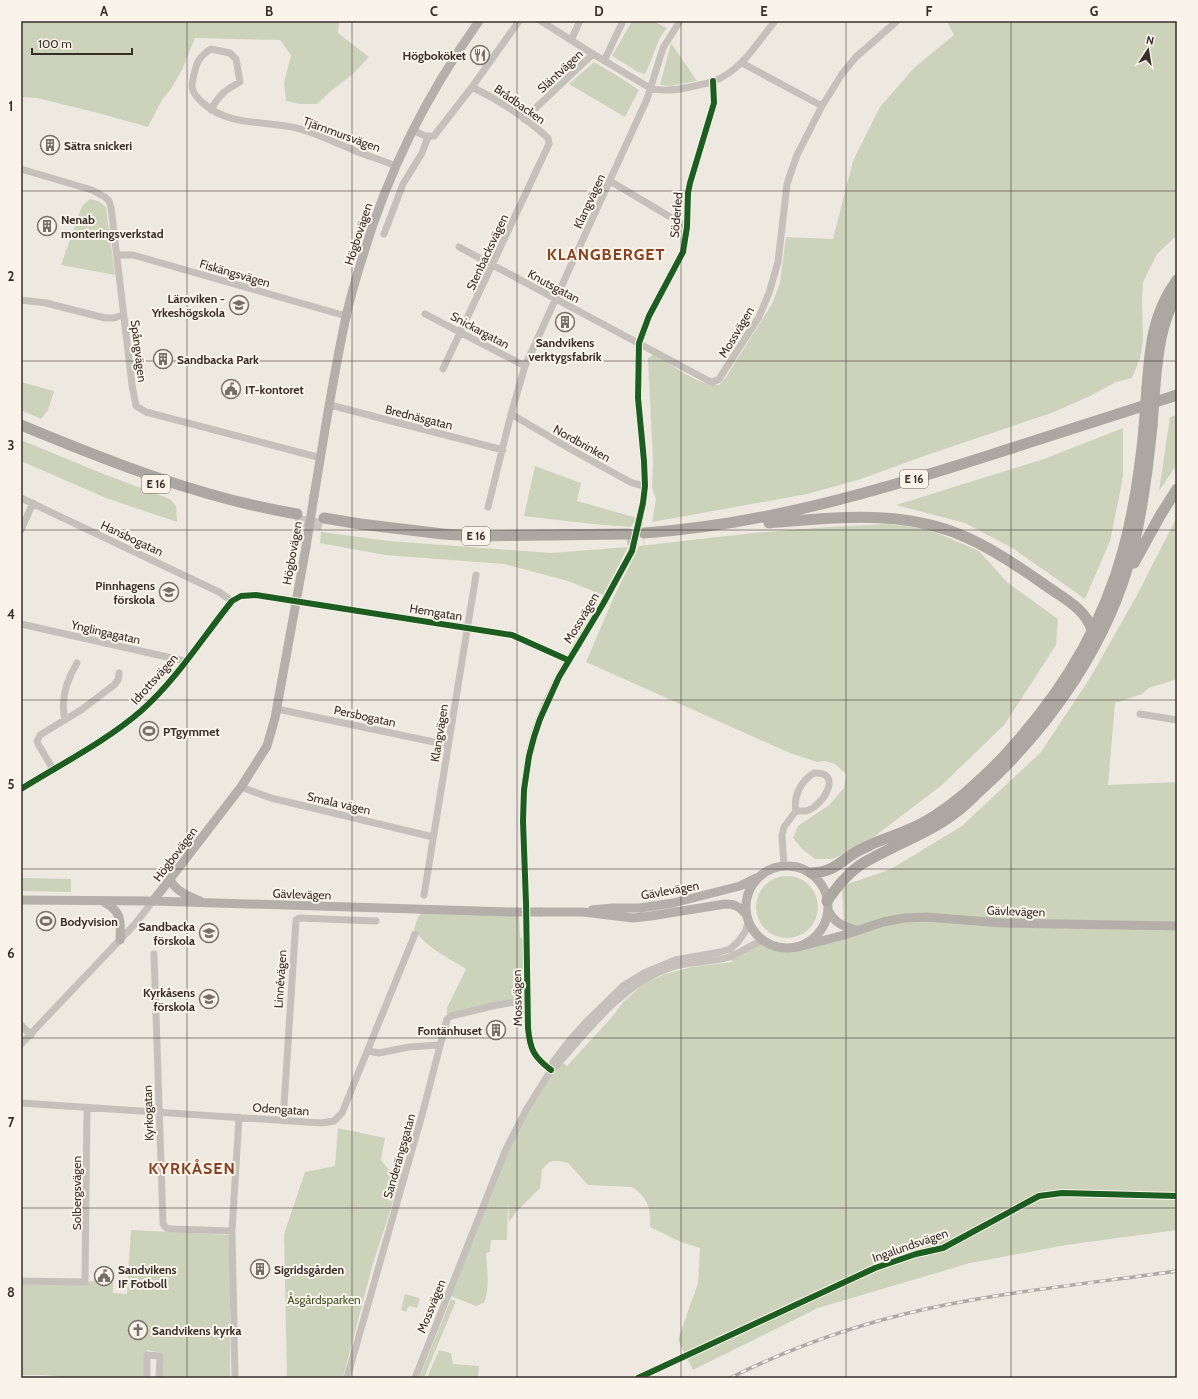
<svg xmlns="http://www.w3.org/2000/svg" width="1198" height="1399" font-family="Cabin,sans-serif">
  <style>
    .green { fill: #cdd3bb }
    .lines { fill: none; stroke-linecap: round; stroke-linejoin: round }
    .highway-tunnel { stroke: #c9c4bc; stroke-width: 11; stroke-dasharray: 11 5.5; stroke-linecap: butt }
    .minor { stroke: #c6c0ba; stroke-width: 7 }
    .major { stroke: #b5afaa; stroke-width: 9 }
    .highway { stroke: #aca7a0; stroke-width: 11 }
    .rail-casing { stroke: #aea9a4; stroke-width: 3.5 }
    .rail { stroke: #f9f3e9; stroke-width: 2; stroke-dasharray: 6; stroke-linecap: butt }
    .minor-bridge { stroke: #c6c0ba; stroke-width: 7 }
    .major-bridge { stroke: #b5afaa; stroke-width: 9 }
    .highway-bridge { stroke: #aca7a0; stroke-width: 11 }
    .cycleway-casing { stroke: #f9f3e9; stroke-width: 8 }
    .cycleway { stroke: #1b5e20; stroke-width: 6 }
    .grid { fill: none; stroke: #372e28; stroke-width: 1; stroke-opacity: 0.55 }
    .labels { text-anchor: middle; dominant-baseline: central; stroke-width: 4; stroke-linejoin: round; paint-order: stroke }
    .shield { fill: #f9f3e9; stroke: #716962; stroke-width: 1 }
    .shield-label { font-size: 11px; font-weight: bold; fill: #372e28 }
    .poi-label { font-size: 12px; font-weight: bold; fill: #372e28; stroke: #f9f3e9; text-anchor: start }
    .street-label { font-size: 12px; fill: #372e28; stroke: #f9f3e9 }
    .park-label { font-size: 12px; fill: #43552c; stroke: #f9f3e9 }
    .district-label { font-size: 16px; font-weight: bold; letter-spacing: 1px; fill: #854222; stroke: #f9f3e9 }
    .neatline { fill: none; stroke: #372e28; stroke-width: 1.5 }
    .grid-label { font-size: 13px; text-anchor: middle; font-weight: bold; fill: #372e28 }
  </style>
  <rect width="100%" height="100%" fill="#ede9e1"/>
  <path class="green" d="M 21,21 L 339,21 L 338,33 L 369,57 L 353,74 L 331,91 L 317,104 L 300,104 L 286,101 L 284,83 L 291,55 L 280,40 L 195,38 L 182,70 L 171,89 L 162,100 L 148,127 L 94,112 L 37,98 L 21,97 Z
    M 632,21 L 653,21 L 667,28 C 655,42 654,58 645,74 L 638,72 L 612,56 Z
    M 947,21 L 1177,21 L 1177,235 L 1157,254 L 1143,282 L 1142,299 L 1143,342 L 1140,358 L 1132,378 L 1116,382 L 1090,396 L 1054,412 L 927,455 L 858,480 L 807,494 L 652,522 L 656,499 L 652,488 L 653,462 L 648,358 L 655,354 C 672,365 698,386 719,385 L 726,377 L 772,304 L 780,283 L 786,237 L 833,239 L 853,161 L 880,107 L 914,68 L 954,35 Z
    M 671,43 L 697,81 L 670,86 L 660,85 Z
    M 594,62 L 616,75 L 639,90 L 625,117 L 569,84 Z
    M 90,199 L 98,201 L 106,207 L 115,275 L 61,265 L 82,206 Z
    M 21,382 L 54,391 L 48,410 L 41,419 L 21,410 Z
    M 1177,415 L 1177,464 L 1159,491 L 1170,417 Z
    M 1123,428 L 1123,477 L 1110,541 L 1085,599 L 1014,549 L 965,523 L 896,505 L 1044,459 Z
    M 21,440 L 101,473 L 170,499 L 176,506 L 177,522 L 106,498 L 21,461 Z
    M 535,466 L 581,483 L 577,501 L 637,518 L 631,527 C 595,525 560,520 524,516 Z
    M 1177,517 L 1177,679 L 1149,688 L 1142,694 L 1115,703 L 1108,785 L 1177,782 L 1177,1230 L 1066,1245 L 970,1263 L 818,1308 L 693,1370 L 678,1340 L 698,1283 L 700,1248 L 681,1242 L 650,1227 C 651,1210 648,1197 632,1187 L 588,1185 L 568,1163 L 559,1161 L 552,1161 L 546,1165 L 542,1170 L 540,1188 L 515,1213 L 509,1222 L 508,1201 L 507,1240 L 491,1240 L 490,1252 L 486,1253 C 487,1269 490,1288 484,1303 L 476,1306 L 448,1295 L 517,1126 L 561,1061 L 567,1066 L 612,1017 L 624,1001 L 644,984 L 665,974 L 692,967 L 733,962 L 728,957 L 762,941 L 777,947 L 792,948 L 844,934 L 842,886 L 891,869 L 962,826 L 1041,752 L 1090,678 L 1136,597 Z
    M 888,524 L 928,529 L 979,551 L 1008,583 L 1058,619 L 1056,645 L 1005,724 L 942,785 L 867,842 L 833,859 L 815,859 L 802,849 L 793,838 L 798,826 L 829,805 L 844,788 L 846,774 L 835,764 L 825,761 L 817,762 L 790,753 L 586,662 L 613,599 L 639,546 L 753,533 L 828,527 Z
    M 321,532 L 389,541 L 551,553 L 628,547 L 603,595 L 568,581 L 504,564 L 385,555 L 320,543 Z
    M756 907a31 31 0 1 1 62 0a31 31 0 1 1-62 0Z
    M 21,878 L 71,879 L 71,892 L 21,891 Z
    M 424,910 L 519,912 L 520,937 L 526,942 L 528,1000 L 447,1019 L 447,1008 L 466,969 C 449,958 425,947 414,929 L 418,917 Z
    M 338,1128 L 385,1138 L 381,1160 L 388,1169 L 402,1174 L 372,1267 L 343,1378 L 287,1378 L 284,1234 L 305,1172 L 335,1166 Z
    M 131,1230 L 230,1235 L 230,1378 L 162,1378 L 162,1353 L 147,1350 L 145,1378 L 79,1378 L 43,1375 L 21,1375 L 21,1281 L 82,1283 L 92,1281 L 113,1282 L 113,1293 L 127,1294 Z
    M 405,1294 L 419,1298 L 420,1299 L 417,1308 L 409,1306 L 406,1312 L 401,1310 Z
    M 451,1299 L 456,1301 L 424,1378 L 419,1378 Z
    M 439,1350 L 451,1353 L 453,1364 L 479,1366 L 478,1378 L 427,1378 Z"/>
  <g class="lines">
    <path class="highway-tunnel" d="M 295,520 L 323,525
      M 627,540 L 644,539"/>
    <path class="minor" d="M 541,21 L 593,54 L 650,88 C 663,92 677,90 690,87 C 698,85 706,84 714,81 C 742,70 757,43 775,21
      M 571,40 L 580,21
      M 604,61 L 623,21
      M 742,63 L 822,106
      M 211,110 C 219,95 225,90 240,82 L 236,59 L 230,53 L 211,49 C 198,57 196,64 193,79 C 190,90 195,96 203,103 C 233,130 272,118 307,131 C 324,137 341,145 358,152 C 370,157 383,160 395,166
      M 524,119 L 593,54
      M 413,130 L 425,136 L 434,136 L 472,87 L 519,21
      M 21,169 L 92,190 L 105,197 L 109,201 L 111,207 L 132,385 L 136,406 L 146,412 L 321,458
      M 610,181 L 687,227
      M 384,234 L 403,184 L 422,153 L 428,137
      M 459,247 L 709,381 L 713,382 L 719,379 L 759,317 L 769,293 L 778,262 L 787,184 L 797,155 L 822,106 L 842,74 L 856,57 L 897,21
      M 117,255 L 133,255 L 346,316
      M 21,300 L 46,303 L 105,318 L 114,318 L 123,315
      M 425,314 L 525,366
      M 443,369 L 549,144 L 548,138 C 526,118 499,100 472,87
      M 330,405 L 503,450
      M 511,414 L 572,450 L 632,483 L 645,486
      M 21,498 L 219,592 L 232,601
      M 488,507 L 511,414 L 525,366 L 647,99 L 663,48 L 680,21
      M 639,524 L 643,503 L 645,486 L 644,461 L 638,398 L 639,343 L 649,316 L 683,252 L 687,227 L 688,193 L 690,183 L 714,103 L 713,81
      M 21,530 L 33,503
      M 21,624 L 185,661
      M 277,709 L 448,745
      M 1140,714 L 1177,720
      M 65,720 C 60,699 66,681 77,663
      M 53,769 L 38,744 L 37,741 L 40,735 L 81,710 L 114,685 L 118,680 L 119,673
      M 241,787 L 271,798 L 433,837
      M 21,789 C 61,764 105,742 141,711 C 177,679 203,637 232,601 L 241,596 L 256,595 L 512,635 L 568,660
      M 784,867 L 782,835 L 784,827 L 796,811 C 799,811 803,811 806,811 C 823,807 844,771 814,773 C 801,781 793,796 796,811
      M 424,895 L 476,575
      M 526,903 C 524,848 518,792 533,738 C 546,690 576,648 601,606 C 612,588 622,569 632,551
      M 526,917 L 529,1040 C 532,1054 540,1061 551,1070
      M 154,954 L 163,1224 L 166,1228 L 171,1229 L 232,1231
      M 21,1025 L 31,1035
      M 21,1044 L 135,924 L 153,901
      M 368,1051 L 379,1053 L 409,1047 L 439,1045
      M 551,1070 L 553,1062 L 570,1040 L 585,1023 L 623,986 L 644,973 L 675,960 L 720,952 L 730,949 L 738,942 L 745,932 L 748,923
      M 21,1103 L 321,1123 L 334,1121 L 342,1113 L 415,934
      M 283,1121 L 296,920 L 299,918 L 376,921
      M 21,1281 L 85,1282 L 87,1108
      M 147,1378 L 147,1355 L 160,1356 L 159,1378
      M 235,1378 L 232,1231 L 239,1117
      M 347,1378 L 422,1115 L 447,1019 L 451,1016 L 497,1005 L 528,1000
      M 415,1378 L 506,1149 L 526,1110 L 551,1070 L 557,1065 C 590,1028 622,984 672,967 C 690,961 711,963 729,957 C 740,953 750,945 762,941
      M 638,1378 L 875,1268 L 916,1254 L 943,1248 L 1039,1196 L 1062,1193 L 1177,1196"/>
    <path class="major" d="M 314,496 C 324,437 333,376 346,317 C 350,298 356,278 362,259 C 388,171 426,96 479,21
      M746 907a41 41 0 1 1 82 0a41 41 0 1 1-82 0Z
      M 170,880 C 177,892 188,896 200,901
      M 21,900 L 153,901 L 511,912
      M 102,901 C 122,911 121,920 120,940
      M 153,901 L 241,787 L 267,746 L 275,718 L 306,547
      M 592,910 L 612,908 L 640,908 L 673,903 L 740,886 L 756,878
      M 828,910 C 834,923 843,926 856,930
      M 541,912 L 583,912 L 633,918 L 651,916 L 725,904 C 734,904 739,906 745,913
      M 798,947 L 844,935 L 883,922 L 904,918 L 926,917 L 1002,923 L 1177,926"/>
    <path class="highway" d="M 1155,385 C 1158,352 1161,323 1177,294
      M 1147,388 C 1150,348 1152,314 1177,280
      M 21,425 C 110,462 201,498 297,514
      M 324,518 L 360,524 L 443,534 L 476,536 L 629,534
      M 769,523 C 785,521 802,520 818,519 C 870,515 922,516 970,539 C 996,551 1021,568 1045,585 C 1063,598 1085,608 1092,630
      M 644,533 C 760,525 871,493 981,458 C 1046,437 1112,416 1177,395
      M 1134,563 L 1161,514 L 1177,489
      M 811,873 C 834,872 838,863 856,852 C 861,849 867,847 872,844 C 891,836 910,831 928,820 C 955,804 982,779 1004,756 C 1058,698 1102,628 1123,551 C 1134,511 1140,470 1144,428
      M 827,901 C 837,887 846,875 860,865 C 891,846 926,835 955,813 C 965,806 973,797 982,789 C 1052,725 1110,641 1133,548 C 1143,508 1148,467 1152,426"/>
    <g class="rail-casing">
      <path id="rail" d="M 730,1378 C 792,1347 858,1324 926,1309 C 1009,1291 1094,1283 1177,1271"/>
    </g>
    <use href="#rail" class="rail"/>
    <path class="minor-bridge" d="M 632,551 L 639,524"/>
    <path class="major-bridge" d="M 306,547 L 314,496
      M 511,912 L 541,912"/>
    <path class="highway-bridge" d="M 1152,426 L 1155,385
      M 1144,428 L 1147,388"/>
    <g class="cycleway-casing">
      <path id="cycleway" d="M 21,789 C 61,764 105,742 141,711 C 177,679 203,637 232,601 L 241,596 L 256,595 L 512,635 L 568,660
        M 551,1070 C 534,1057 530,1050 528,1028 L 526,903 L 523,821 L 524,790 L 529,756 L 534,737 L 540,719 L 559,677 L 603,604 L 632,551 L 643,503 L 645,486 L 644,461 L 638,398 L 639,343 L 649,316 L 683,252 L 687,227 L 688,193 L 690,183 L 714,103 L 713,81
        M 638,1378 L 875,1268 L 916,1254 L 943,1248 L 1039,1196 L 1062,1193 L 1177,1196"/>
    </g>
    <use href="#cycleway" class="cycleway"/>
  </g>
  <path class="grid" d="M 187,21 L 187,1378M 352,21 L 352,1378M 517,21 L 517,1378M 681,21 L 681,1378M 846,21 L 846,1378M 1011,21 L 1011,1378M 21,191 L 1177,191M 21,361 L 1177,361M 21,530 L 1177,530M 21,700 L 1177,700M 21,869 L 1177,869M 21,1038 L 1177,1038M 21,1208 L 1177,1208"/>
  <defs>
    <g id="restaurant-ring" transform="scale(1)"><circle r="9.5" fill="#f9f3e9" stroke="#776f69" stroke-width="1.5"/><path d="M-5-6h1v4h1v-4h1v4h1v-4h1v5L-1.5 .5V6h-2V.5L-5-1ZM5-6V6H3V1.5H1.5Q1.5-4 5-6Z" fill="#776f69"/></g>
    <g id="building-ring" transform="scale(1)"><circle r="9.5" fill="#f9f3e9" stroke="#776f69" stroke-width="1.5"/><path d="M-4-6H4V6H1V3H-1V6H-4ZM-2.5-4.3h1.7v1.8h-1.7ZM.8-4.3h1.7v1.8H.8ZM-2.5-1h1.7V.8h-1.7ZM.8-1h1.7V.8H.8Z" fill="#776f69"/></g>
    <g id="school-ring" transform="scale(1)"><circle r="9.5" fill="#f9f3e9" stroke="#776f69" stroke-width="1.5"/><path d="M0-5L7-2L0 1L-7-2ZM-4 1L0 2.5L4 1V4Q0 6-4 4Z" fill="#776f69"/></g>
    <g id="civic-ring" transform="scale(1)"><circle r="9.5" fill="#f9f3e9" stroke="#776f69" stroke-width="1.5"/><path d="M-.6-6.5H3V-4.5H.6V-3L4-1V1h2V6H-6V1h2V-1L-.6-3ZM-1.2 2.5V6h2.4V2.5Z" fill="#776f69"/></g>
    <g id="stadium-ring" transform="scale(1)"><circle r="9.5" fill="#f9f3e9" stroke="#776f69" stroke-width="1.5"/><path d="M0-5a6.5 5 0 1 0 0 10a6.5 5 0 1 0 0-10ZM-3.5-1.8h7v3.6h-7Z" fill="#776f69"/></g>
    <g id="church-ring" transform="scale(1)"><circle r="9.5" fill="#f9f3e9" stroke="#776f69" stroke-width="1.5"/><path d="M-1.2-6h2.4v3.5h3.3v2.4h-3.3V6h-2.4V-.1h-3.3v-2.4h3.3Z" fill="#776f69"/></g>
  </defs>
  <g fill-rule="evenodd">
    <use href="#restaurant-ring" x="480" y="55"/>
    <use href="#building-ring" x="50" y="145"/>
    <use href="#building-ring" x="47" y="226"/>
    <use href="#school-ring" x="239" y="305"/>
    <use href="#building-ring" x="565" y="322"/>
    <use href="#building-ring" x="163" y="359"/>
    <use href="#civic-ring" x="231" y="389"/>
    <use href="#school-ring" x="169" y="592"/>
    <use href="#stadium-ring" x="149" y="731"/>
    <use href="#stadium-ring" x="46" y="921"/>
    <use href="#school-ring" x="209" y="933"/>
    <use href="#school-ring" x="209" y="999"/>
    <use href="#building-ring" x="496" y="1030"/>
    <use href="#building-ring" x="260" y="1269"/>
    <use href="#civic-ring" x="104" y="1276"/>
    <use href="#church-ring" x="138" y="1330"/>
  </g>
  <g class="labels">
    <g class="shield">
      <rect x="900" y="470" width="28" height="18" rx="3"/>
      <rect x="142" y="475" width="28" height="18" rx="3"/>
      <rect x="462" y="527" width="28" height="18" rx="3"/>
    </g>
    <g class="shield-label">
      <text x="914" y="479">E 16</text>
      <text x="156" y="484">E 16</text>
      <text x="476" y="536">E 16</text>
    </g>
    <g class="poi-label">
      <text x="466" y="55" text-anchor="end">Högboköket</text>
      <text x="64" y="145">Sätra snickeri</text>
      <text x="61" y="219">Nenab<tspan x="61" dy="14">monteringsverkstad</tspan></text>
      <text x="225" y="298" text-anchor="end">Läroviken -<tspan x="225" dy="14">Yrkeshögskola</tspan></text>
      <text x="565" y="342" text-anchor="middle">Sandvikens<tspan x="565" dy="14">verktygsfabrik</tspan></text>
      <text x="177" y="359">Sandbacka Park</text>
      <text x="245" y="389">IT-kontoret</text>
      <text x="155" y="585" text-anchor="end">Pinnhagens<tspan x="155" dy="14">förskola</tspan></text>
      <text x="163" y="731">PTgymmet</text>
      <text x="60" y="921">Bodyvision</text>
      <text x="195" y="926" text-anchor="end">Sandbacka<tspan x="195" dy="14">förskola</tspan></text>
      <text x="195" y="992" text-anchor="end">Kyrkåsens<tspan x="195" dy="14">förskola</tspan></text>
      <text x="482" y="1030" text-anchor="end">Fontänhuset</text>
      <text x="118" y="1269">Sandvikens<tspan x="118" dy="14">IF Fotboll</tspan></text>
      <text x="274" y="1269">Sigridsgården</text>
      <text x="152" y="1330">Sandvikens kyrka</text>
    </g>
    <g class="street-label">
      <text transform="translate(560 71) rotate(-43)">Släntvägen</text>
      <text transform="translate(520 104) rotate(35)">Brådbacken</text>
      <text transform="translate(342 134) rotate(20)">Tjärnmursvägen</text>
      <text transform="translate(589 201) rotate(-65)">Klangvägen</text>
      <text transform="translate(676 215) rotate(-85)">Söderled</text>
      <text transform="translate(358 234) rotate(-72)">Högbovägen</text>
      <text transform="translate(487 252) rotate(-65)">Stenbacksvägen</text>
      <text transform="translate(235 273) rotate(16)">Fiskängsvägen</text>
      <text transform="translate(554 286) rotate(28)">Knutsgatan</text>
      <text transform="translate(480 330) rotate(28)">Snickargatan</text>
      <text transform="translate(736 332) rotate(-59)">Mossvägen</text>
      <text transform="translate(139 351) rotate(83)">Spångvägen</text>
      <text transform="translate(419 417) rotate(14)">Brednäsgatan</text>
      <text transform="translate(582 443) rotate(29)">Nordbrinken</text>
      <text transform="translate(132 538) rotate(25)">Hansbogatan</text>
      <text transform="translate(292 553) rotate(-80)">Högbovägen</text>
      <text transform="translate(436 612) rotate(9)">Hemgatan</text>
      <text transform="translate(581 618) rotate(-59)">Mossvägen</text>
      <text transform="translate(106 632) rotate(13)">Ynglingagatan</text>
      <text transform="translate(154 679) rotate(-48)">Idrottsvägen</text>
      <text transform="translate(365 716) rotate(12)">Persbogatan</text>
      <text transform="translate(439 733) rotate(-81)">Klangvägen</text>
      <text transform="translate(339 803) rotate(13)">Smala vägen</text>
      <text transform="translate(175 854) rotate(-53)">Högbovägen</text>
      <text transform="translate(670 890) rotate(-10)">Gävlevägen</text>
      <text transform="translate(302 894) rotate(2)">Gävlevägen</text>
      <text transform="translate(1016 911) rotate(2)">Gävlevägen</text>
      <text transform="translate(280 979) rotate(-86)">Linnévägen</text>
      <text transform="translate(517 998) rotate(-91)">Mossvägen</text>
      <text transform="translate(281 1109) rotate(4)">Odengatan</text>
      <text transform="translate(148 1113) rotate(-92)">Kyrkogatan</text>
      <text transform="translate(399 1156) rotate(-74)">Sanderängsgatan</text>
      <text transform="translate(76 1193) rotate(-90)">Solbergsvägen</text>
      <text transform="translate(910 1245) rotate(-19)">Ingalundsvägen</text>
      <text transform="translate(431 1306) rotate(-68)">Mossvägen</text>
    </g>
    <g class="park-label">
      <text x="324" y="1299">Åsgårdsparken</text>
    </g>
    <g class="district-label">
      <text x="606" y="254">KLANGBERGET</text>
      <text x="192" y="1168">KYRKÅSEN</text>
    </g>
  </g>
  <rect width="1198" height="1399" fill="none" stroke="#f9f3e9" stroke-width="44"/>
  <g transform="translate(1148 50) rotate(12)" stroke="#f9f3e9" stroke-width="3" paint-order="stroke">
  <path d="M0-3L7 15L0 10L-7 15Z" fill="#372e28"/>
  <text y="-6" font-size="11" font-weight="bold" text-anchor="middle" fill="#372e28">N</text>
  </g>
  <path d="M32 48v6h100v-6" fill="none" stroke="#372e28" stroke-width="2"/>
  <text x="38" y="48" font-size="12" fill="#372e28" stroke="#f9f3e9" stroke-width="3" paint-order="stroke">100 m</text>
  <rect x="22" y="22" width="1154" height="1355" class="neatline"/>
  <g class="grid-label">
    <text x="104" y="16">A</text>
    <text x="269" y="16">B</text>
    <text x="434" y="16">C</text>
    <text x="599" y="16">D</text>
    <text x="764" y="16">E</text>
    <text x="929" y="16">F</text>
    <text x="1094" y="16">G</text>
    <text x="11" y="111">1</text>
    <text x="11" y="281">2</text>
    <text x="11" y="450">3</text>
    <text x="11" y="619">4</text>
    <text x="11" y="789">5</text>
    <text x="11" y="958">6</text>
    <text x="11" y="1127">7</text>
    <text x="11" y="1297">8</text>
  </g>
</svg>
